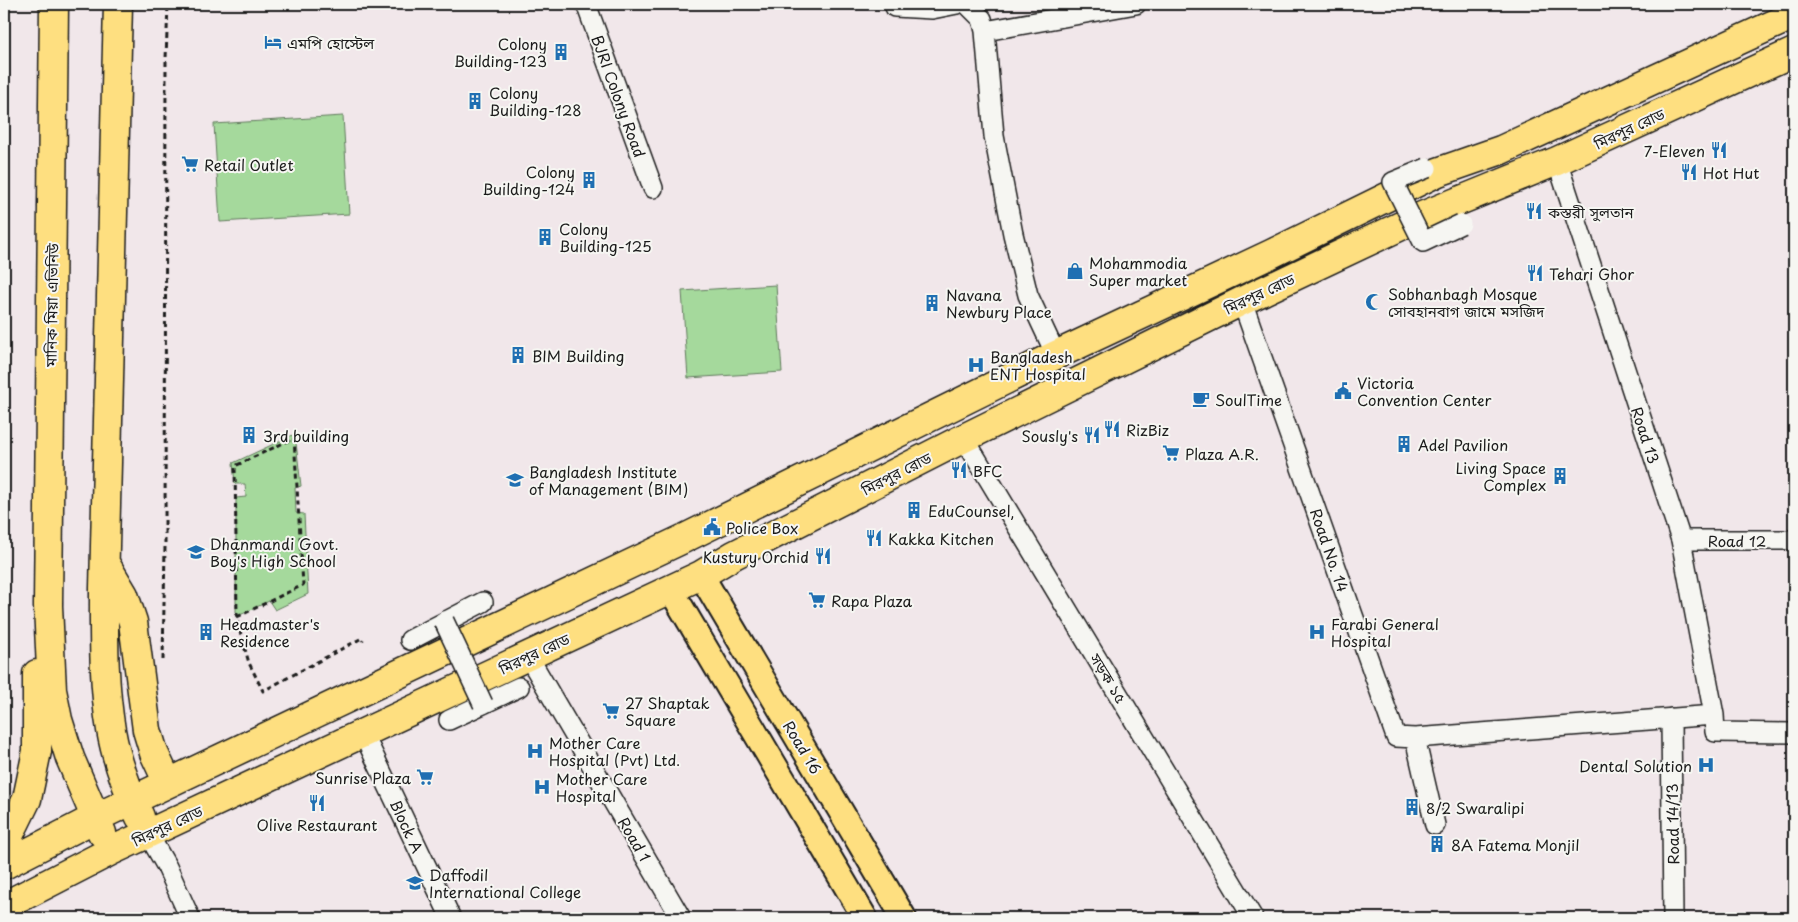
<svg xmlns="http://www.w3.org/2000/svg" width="1798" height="922" font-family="'Playpen Sans','Noto Sans Bengali',sans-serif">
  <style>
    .green { fill: #a5d99c; stroke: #607a5c }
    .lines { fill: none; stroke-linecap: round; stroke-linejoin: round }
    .minor-casing { stroke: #1c1c1c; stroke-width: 22 }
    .major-casing { stroke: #1c1c1c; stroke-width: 28 }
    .highway-casing { stroke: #1c1c1c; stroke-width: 31 }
    .path { stroke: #1c1c1c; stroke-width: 3; stroke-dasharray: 5 4; stroke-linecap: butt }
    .minor { stroke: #f6f6f2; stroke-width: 19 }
    .major { stroke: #fedf80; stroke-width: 24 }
    .highway { stroke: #fedf80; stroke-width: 28 }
    .minor-bridge-casing { stroke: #1c1c1c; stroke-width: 22; stroke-linecap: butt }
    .minor-bridge { stroke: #f6f6f2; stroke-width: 19 }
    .labels { text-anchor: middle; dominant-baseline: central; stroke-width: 4; stroke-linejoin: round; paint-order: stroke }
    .poi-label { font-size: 15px; fill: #1c1c1c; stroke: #f6f6f2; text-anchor: start }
    .street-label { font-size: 15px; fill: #1c1c1c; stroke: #f6f6f2 }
  </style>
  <rect width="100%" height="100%" fill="#f1e7ea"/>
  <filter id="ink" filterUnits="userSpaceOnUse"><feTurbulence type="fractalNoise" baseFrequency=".02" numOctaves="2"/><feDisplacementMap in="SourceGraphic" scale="10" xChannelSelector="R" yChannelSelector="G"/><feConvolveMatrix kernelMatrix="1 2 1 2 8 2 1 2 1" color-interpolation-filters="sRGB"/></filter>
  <g filter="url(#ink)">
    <path class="green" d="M 343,116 L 349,214 L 220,222 L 214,124 Z
      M 776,285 L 782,372 L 688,378 L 682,291 Z
      M 295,434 L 301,486 L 295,488 L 296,513 L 304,514 L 308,594 L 275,610 L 269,601 L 236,617 L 236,498 L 246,497 L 245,484 L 235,484 L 233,463 Z"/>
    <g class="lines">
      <g class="minor-casing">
        <path id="minor" d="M 586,4 L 653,188
          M 894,4 L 895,7 L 932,9 L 957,4
          M 967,4 L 982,19 L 985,31 L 994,136 L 1013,234 L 1028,295 L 1056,355
          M 985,31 L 1136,4
          M 1557,161 L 1681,540 L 1714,715
          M 1242,301 L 1396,737 L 1415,738 L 1714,715 L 1715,732 L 1794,733
          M 964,438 L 1253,918
          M 1681,540 L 1794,540
          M 410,640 L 483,602
          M 528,656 L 681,918
          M 1671,718 L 1673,918
          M 449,720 L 519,687
          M 363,733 L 451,918
          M 1415,738 L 1435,825
          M 148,834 L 167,867 L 190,918"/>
      </g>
      <g class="major-casing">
        <path id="major" d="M 701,575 L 904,918
          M 671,590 L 865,918"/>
      </g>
      <g class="highway-casing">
        <path id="highway" d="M 54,4 L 48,606 L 52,690 L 58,720 L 70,758 L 102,833
          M 118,4 L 104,588 C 104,635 103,683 111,730 C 116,759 127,789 140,817
          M 105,563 L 124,595 L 133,622 L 147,730 L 154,753 L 168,783
          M 4,846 L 27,799 L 37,751 L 37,674
          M 4,865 L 95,818 L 683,539 L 1056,355 L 1271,254 L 1438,172 L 1501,150 L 1794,15
          M 4,906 L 111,851 L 701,575 L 734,555 L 964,438 L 1242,301 L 1422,216 L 1557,161 L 1794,52"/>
      </g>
      <path class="path" d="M 4,494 L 6,780
        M 237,617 L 303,585 L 294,438 L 235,466 L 237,617 L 237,621 L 249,663 L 263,691 L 362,638 L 363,641
        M 163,660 L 165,547 L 166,59 L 168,4"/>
      <use href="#minor" class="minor"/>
      <use href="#major" class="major"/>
      <use href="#highway" class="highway"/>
      <g class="minor-bridge-casing">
        <path id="minor-bridge" d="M 1427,168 L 1393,182 L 1423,242 L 1461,224
          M 444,621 L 483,704"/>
      </g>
      <use href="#minor-bridge" class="minor-bridge"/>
    </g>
  </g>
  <defs>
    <g id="hotel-bare" transform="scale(1.35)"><path d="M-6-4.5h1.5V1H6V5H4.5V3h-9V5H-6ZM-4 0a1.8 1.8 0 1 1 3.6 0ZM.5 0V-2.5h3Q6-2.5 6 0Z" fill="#1f6fb2" stroke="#f6f6f2" stroke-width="2.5" paint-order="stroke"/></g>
    <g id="building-bare" transform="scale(1.35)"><path d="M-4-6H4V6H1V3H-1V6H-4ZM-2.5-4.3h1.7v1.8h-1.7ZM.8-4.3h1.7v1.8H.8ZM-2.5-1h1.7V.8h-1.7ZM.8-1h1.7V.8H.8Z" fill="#1f6fb2" stroke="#f6f6f2" stroke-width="2.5" paint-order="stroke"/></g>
    <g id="restaurant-bare" transform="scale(1.35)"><path d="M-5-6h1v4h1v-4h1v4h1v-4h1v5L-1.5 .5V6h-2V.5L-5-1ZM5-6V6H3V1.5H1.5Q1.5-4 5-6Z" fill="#1f6fb2" stroke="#f6f6f2" stroke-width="2.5" paint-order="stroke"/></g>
    <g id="supermarket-bare" transform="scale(1.35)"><path d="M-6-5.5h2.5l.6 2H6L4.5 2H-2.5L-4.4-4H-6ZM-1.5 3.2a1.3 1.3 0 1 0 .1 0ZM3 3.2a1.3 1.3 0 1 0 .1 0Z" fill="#1f6fb2" stroke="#f6f6f2" stroke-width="2.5" paint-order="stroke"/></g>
    <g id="shop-bare" transform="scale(1.35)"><path d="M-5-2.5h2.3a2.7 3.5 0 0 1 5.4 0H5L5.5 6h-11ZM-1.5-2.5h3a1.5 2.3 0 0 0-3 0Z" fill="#1f6fb2" stroke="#f6f6f2" stroke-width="2.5" paint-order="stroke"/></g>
    <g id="mosque-bare" transform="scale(1.35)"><path d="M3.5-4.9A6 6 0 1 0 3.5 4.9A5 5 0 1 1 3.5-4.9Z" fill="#1f6fb2" stroke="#f6f6f2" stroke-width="2.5" paint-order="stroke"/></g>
    <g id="hospital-bare" transform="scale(1.35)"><path d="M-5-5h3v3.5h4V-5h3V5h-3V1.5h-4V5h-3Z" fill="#1f6fb2" stroke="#f6f6f2" stroke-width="2.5" paint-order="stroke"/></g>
    <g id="civic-bare" transform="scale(1.35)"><path d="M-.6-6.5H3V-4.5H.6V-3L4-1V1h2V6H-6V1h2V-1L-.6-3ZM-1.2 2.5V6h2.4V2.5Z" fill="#1f6fb2" stroke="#f6f6f2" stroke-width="2.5" paint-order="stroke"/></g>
    <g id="cafe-bare" transform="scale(1.35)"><path d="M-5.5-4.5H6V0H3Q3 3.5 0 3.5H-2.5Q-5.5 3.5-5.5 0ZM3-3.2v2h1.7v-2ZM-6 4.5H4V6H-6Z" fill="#1f6fb2" stroke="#f6f6f2" stroke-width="2.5" paint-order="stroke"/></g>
    <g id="school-bare" transform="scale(1.35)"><path d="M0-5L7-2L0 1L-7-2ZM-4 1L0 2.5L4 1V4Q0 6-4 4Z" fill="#1f6fb2" stroke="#f6f6f2" stroke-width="2.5" paint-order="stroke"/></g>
    <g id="university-bare" transform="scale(1.35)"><path d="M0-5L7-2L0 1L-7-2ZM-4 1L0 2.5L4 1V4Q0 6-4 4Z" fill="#1f6fb2" stroke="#f6f6f2" stroke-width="2.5" paint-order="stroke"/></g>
  </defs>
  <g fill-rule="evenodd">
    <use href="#hotel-bare" x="273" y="42"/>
    <use href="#building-bare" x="561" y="52"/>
    <use href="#building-bare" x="475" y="101"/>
    <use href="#restaurant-bare" x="1719" y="150"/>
    <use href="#supermarket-bare" x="190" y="164"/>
    <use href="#restaurant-bare" x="1689" y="172"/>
    <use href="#building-bare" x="589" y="180"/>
    <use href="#restaurant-bare" x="1534" y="211"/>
    <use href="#building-bare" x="545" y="237"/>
    <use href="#shop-bare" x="1075" y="271"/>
    <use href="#restaurant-bare" x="1535" y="273"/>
    <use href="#mosque-bare" x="1374" y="302"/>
    <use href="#building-bare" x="932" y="303"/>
    <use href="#building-bare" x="518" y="355"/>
    <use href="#hospital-bare" x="976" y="365"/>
    <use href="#civic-bare" x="1343" y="391"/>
    <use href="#cafe-bare" x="1201" y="399"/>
    <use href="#restaurant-bare" x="1112" y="429"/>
    <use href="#building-bare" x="249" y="435"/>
    <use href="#restaurant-bare" x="1092" y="435"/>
    <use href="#building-bare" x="1404" y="444"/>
    <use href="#supermarket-bare" x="1171" y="453"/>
    <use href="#restaurant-bare" x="959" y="470"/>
    <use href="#building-bare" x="1560" y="476"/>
    <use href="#school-bare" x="515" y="480"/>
    <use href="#building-bare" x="914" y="510"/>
    <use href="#civic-bare" x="712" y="527"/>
    <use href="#restaurant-bare" x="874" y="538"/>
    <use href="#school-bare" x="196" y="552"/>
    <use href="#restaurant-bare" x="823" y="556"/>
    <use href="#supermarket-bare" x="817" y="600"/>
    <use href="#building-bare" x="206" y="632"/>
    <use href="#hospital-bare" x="1317" y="632"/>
    <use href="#supermarket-bare" x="611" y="711"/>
    <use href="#hospital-bare" x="535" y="751"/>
    <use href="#hospital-bare" x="1706" y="765"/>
    <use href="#supermarket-bare" x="425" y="777"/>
    <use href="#hospital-bare" x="542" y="787"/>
    <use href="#restaurant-bare" x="317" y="803"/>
    <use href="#building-bare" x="1412" y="807"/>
    <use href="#building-bare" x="1437" y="844"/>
    <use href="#university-bare" x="415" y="883"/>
  </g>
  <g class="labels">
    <g class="poi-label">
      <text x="287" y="42">এমপি হোস্টেল</text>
      <text x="547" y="43" text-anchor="end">Colony<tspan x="547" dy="17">Building-123</tspan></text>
      <text x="489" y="92">Colony<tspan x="489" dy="17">Building-128</tspan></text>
      <text x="1705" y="150" text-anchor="end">7-Eleven</text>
      <text x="204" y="164">Retail Outlet</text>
      <text x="575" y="171" text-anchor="end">Colony<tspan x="575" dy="17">Building-124</tspan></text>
      <text x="1703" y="172">Hot Hut</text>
      <text x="1548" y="211">কস্তরী সুলতান</text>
      <text x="559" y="228">Colony<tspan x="559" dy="17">Building-125</tspan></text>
      <text x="1089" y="262">Mohammodia<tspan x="1089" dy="17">Super market</tspan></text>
      <text x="1549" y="273">Tehari Ghor</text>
      <text x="1388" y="293">Sobhanbagh Mosque<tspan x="1388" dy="17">সোবহানবাগ জামে মসজিদ</tspan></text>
      <text x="946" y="294">Navana<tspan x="946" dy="17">Newbury Place</tspan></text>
      <text x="532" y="355">BIM Building</text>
      <text x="990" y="356">Bangladesh<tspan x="990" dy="17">ENT Hospital</tspan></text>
      <text x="1357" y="382">Victoria<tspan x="1357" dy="17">Convention Center</tspan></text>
      <text x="1215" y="399">SoulTime</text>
      <text x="1126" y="429">RizBiz</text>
      <text x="263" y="435">3rd building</text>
      <text x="1078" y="435" text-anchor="end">Sously's</text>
      <text x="1418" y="444">Adel Pavilion</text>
      <text x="1185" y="453">Plaza A.R.</text>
      <text x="1546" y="467" text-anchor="end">Living Space<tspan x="1546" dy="17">Complex</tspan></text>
      <text x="973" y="470">BFC</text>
      <text x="529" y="471">Bangladesh Institute<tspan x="529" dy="17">of Management (BIM)</tspan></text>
      <text x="928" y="510">EduCounsel,</text>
      <text x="726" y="527">Police Box</text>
      <text x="888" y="538">Kakka Kitchen</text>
      <text x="210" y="543">Dhanmandi Govt.<tspan x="210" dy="17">Boy's High School</tspan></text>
      <text x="809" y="556" text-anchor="end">Kustury Orchid</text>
      <text x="831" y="600">Rapa Plaza</text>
      <text x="220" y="623">Headmaster's<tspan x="220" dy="17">Residence</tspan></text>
      <text x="1331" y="623">Farabi General<tspan x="1331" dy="17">Hospital</tspan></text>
      <text x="625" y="702">27 Shaptak<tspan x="625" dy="17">Square</tspan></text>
      <text x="549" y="742">Mother Care<tspan x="549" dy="17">Hospital (Pvt) Ltd.</tspan></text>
      <text x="1692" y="765" text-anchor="end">Dental Solution</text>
      <text x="411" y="777" text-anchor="end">Sunrise Plaza</text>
      <text x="556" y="778">Mother Care<tspan x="556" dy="17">Hospital</tspan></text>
      <text x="1426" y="807">8/2 Swaralipi</text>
      <text x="317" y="824" text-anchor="middle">Olive Restaurant</text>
      <text x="1451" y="844">8A Fatema Monjil</text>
      <text x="429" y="874">Daffodil<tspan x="429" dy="17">International College</tspan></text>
    </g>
    <g class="street-label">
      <text transform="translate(619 96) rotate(70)">BJRI Colony Road</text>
      <text transform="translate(1629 128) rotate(-25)">মিরপুর রোড</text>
      <text transform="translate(1259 293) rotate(-25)">মিরপুর রোড</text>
      <text transform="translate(51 305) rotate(-89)">মানিক মিয়া এভিনিউ</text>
      <text transform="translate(1646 435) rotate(72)">Road 13</text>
      <text transform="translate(896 473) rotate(-27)">মিরপুর রোড</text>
      <text x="1737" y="540">Road 12</text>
      <text transform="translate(1330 550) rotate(71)">Road No. 14</text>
      <text transform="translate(534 653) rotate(-25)">মিরপুর রোড</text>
      <text transform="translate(1109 678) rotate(59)">সড়ক ১৫</text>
      <text transform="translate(803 747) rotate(59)">Road 16</text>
      <text transform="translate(1672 824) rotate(-91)">Road 14/13</text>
      <text transform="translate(167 825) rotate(-25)">মিরপুর রোড</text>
      <text transform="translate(407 826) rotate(65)">Block A</text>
      <text transform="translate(635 839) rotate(60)">Road 1</text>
    </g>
  </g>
  <rect width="1798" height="922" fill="none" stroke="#f6f6f2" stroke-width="20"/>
  <rect x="10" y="10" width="1778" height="902" fill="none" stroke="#1c1c1c" stroke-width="2" filter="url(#ink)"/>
</svg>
